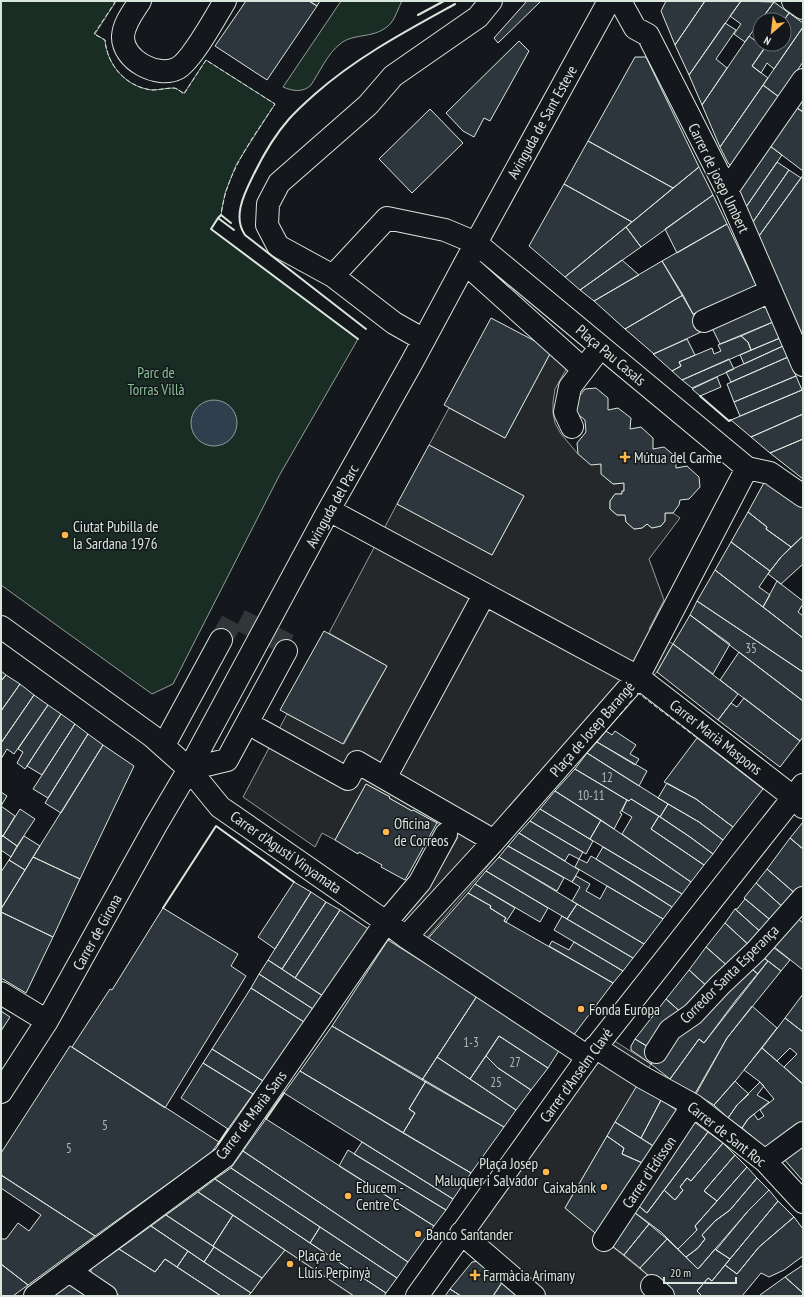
<svg xmlns="http://www.w3.org/2000/svg" width="804" height="1297" font-family="'PT Sans Narrow',sans-serif">
  <style>
    .green { fill: #1a2d24; stroke: #939e99 }
    .parking { fill: #24282b; stroke: #939e99 }
    .water { fill: #2f3f4d; stroke: #939e99 }
    .building { fill: #2c363c; stroke: #d8e6dc }
    .lines { fill: none; stroke-linecap: round; stroke-linejoin: round }
    .minor-tunnel { stroke: #313739; stroke-width: 22; stroke-dasharray: 22 11; stroke-linecap: butt }
    .minor-casing { stroke: #d8e6dc; stroke-width: 24 }
    .minor { stroke: #14181c; stroke-width: 22 }
    .fence { stroke: #d8e6dc; stroke-width: 1; stroke-dasharray: 5 2; stroke-linecap: butt }
    .wall { stroke: #d8e6dc; stroke-width: 2 }
    .poi-dot { fill: #ffb74d; stroke: #14181c; stroke-width: 1.5 }
    .labels { text-anchor: middle; dominant-baseline: central; stroke-width: 3; stroke-linejoin: round; paint-order: stroke }
    .number-label { font-size: 13px; fill: #adbab4 }
    .street-label { font-size: 15px; fill: #d8e6dc; stroke: #14181c }
    .park-label { font-size: 15px; fill: #8ac095; stroke: #14181c }
    .poi-label { font-size: 15px; fill: #d8e6dc; stroke: #14181c; text-anchor: start }
  </style>
  <rect width="100%" height="100%" fill="#14181c"/>
  <path class="green" d="M 1,1 L 112,1 L 115,3 L 95,34 L 105,40 C 107,65 126,87 152,90 C 159,90 166,88 173,88 C 177,88 181,92 184,93 L 206,60 L 275,104 L 236,165 L 225,193 L 221,215 L 211,229 L 358,339 L 279,476 L 173,684 L 152,694 L 1,585 Z
    M 341,1 L 402,1 C 398,8 396,17 391,23 C 376,40 354,32 340,44 C 328,53 319,73 311,85 C 303,93 292,91 283,87 Z"/>
  <path class="parking" d="M 552,350 L 569,364 L 555,389 L 553,402 L 553,413 L 555,423 L 561,434 L 578,454 L 601,464 L 602,474 L 613,484 L 624,483 L 624,491 L 622,491 L 622,494 L 615,494 L 610,501 L 610,509 L 617,515 L 625,515 L 626,522 L 634,529 L 642,528 L 647,524 L 652,528 L 661,526 L 665,521 L 665,513 L 673,513 L 680,518 L 649,559 L 664,600 L 649,629 L 673,644 L 657,672 L 604,729 L 420,946 L 396,930 L 413,903 L 427,891 L 458,837 L 437,823 L 413,810 L 412,811 L 389,798 L 390,797 L 366,784 L 335,840 L 322,833 L 315,847 L 243,797 L 287,714 L 344,744 L 387,666 L 329,633 L 397,504 L 492,555 L 524,496 L 429,445 L 449,408 L 505,438 Z
    M 605,1035 L 651,1064 L 607,1136 L 565,1208 L 656,1282 L 643,1296 L 520,1296 L 456,1241 Z
    M 285,1250 L 354,1296 L 248,1296 Z"/>
  <path class="water" d="M191 423a23 23 0 1 1 46 0a23 23 0 1 1-46 0Z"/>
  <path class="building" d="M 246,1 L 309,1 L 317,6 L 267,80 L 215,46 Z
    M 309,1 L 320,1 L 317,6 Z
    M 527,1 L 541,1 L 498,43 L 494,38 Z
    M 666,1 L 705,1 L 675,45 L 661,11 Z
    M 705,1 L 741,1 L 689,75 L 675,45 Z
    M 741,1 L 774,2 L 745,42 L 734,34 L 741,24 L 730,16 Z
    M 774,2 L 789,13 L 784,20 L 761,20 Z
    M 789,13 L 803,23 L 803,27 L 774,69 L 767,63 L 761,73 L 752,66 L 767,44 L 784,44 L 784,20 Z
    M 760,21 L 760,36 L 753,31 Z
    M 725,23 L 736,30 L 716,59 L 727,68 L 702,105 L 689,75 Z
    M 803,27 L 803,62 L 779,97 L 763,85 Z
    M 749,36 L 765,48 L 752,66 L 768,78 L 720,147 L 702,105 Z
    M 519,41 L 529,51 L 490,121 L 484,118 L 474,137 L 463,131 L 446,113 Z
    M 635,57 L 646,57 L 699,167 L 673,188 L 588,141 Z
    M 763,85 L 779,97 L 733,164 L 730,165 L 728,163 L 720,147 Z
    M 803,99 L 803,112 L 797,108 Z
    M 797,108 L 803,112 L 803,171 L 770,146 Z
    M 430,109 L 463,143 L 412,193 L 379,159 Z
    M 588,141 L 673,188 L 632,222 L 564,184 Z
    M 770,146 L 782,155 L 746,207 L 739,190 Z
    M 777,162 L 789,170 L 753,222 L 746,207 Z
    M 699,167 L 713,195 L 641,247 L 626,227 Z
    M 789,170 L 801,178 L 759,236 L 753,222 Z
    M 803,175 L 803,340 L 759,236 Z
    M 564,184 L 632,222 L 565,277 L 529,246 Z
    M 713,195 L 727,224 L 677,253 L 665,229 Z
    M 727,224 L 757,287 L 693,314 L 662,261 Z
    M 626,227 L 641,247 L 580,290 L 565,277 Z
    M 622,260 L 639,275 L 594,301 L 580,290 Z
    M 662,261 L 683,295 L 625,329 L 594,301 Z
    M 683,295 L 693,314 L 701,332 L 654,354 L 625,329 Z
    M 766,305 L 773,322 L 720,344 L 712,328 Z
    M 491,318 L 552,350 L 505,438 L 444,405 Z
    M 773,322 L 780,338 L 751,350 L 748,342 L 741,336 Z
    M 741,336 L 748,342 L 751,350 L 682,380 L 672,371 L 681,366 L 679,362 L 712,348 L 714,354 L 721,351 L 718,345 Z
    M 780,338 L 783,346 L 744,364 L 740,355 Z
    M 687,339 L 695,355 L 679,362 L 681,366 L 672,371 L 653,354 Z
    M 783,346 L 788,357 L 731,382 L 726,372 Z
    M 788,357 L 796,376 L 734,402 L 727,384 Z
    M 729,359 L 734,369 L 692,388 L 682,380 Z
    M 796,376 L 802,390 L 740,416 L 734,402 Z
    M 717,377 L 721,387 L 700,396 L 692,389 Z
    M 596,388 L 608,398 L 608,410 L 618,408 L 631,418 L 630,429 L 641,427 L 653,438 L 653,449 L 664,447 L 676,457 L 676,468 L 687,466 L 699,477 L 700,487 L 689,499 L 680,500 L 679,505 L 673,513 L 665,513 L 665,521 L 661,526 L 652,528 L 647,524 L 642,528 L 634,529 L 626,522 L 625,515 L 617,515 L 610,509 L 610,501 L 615,494 L 622,494 L 622,491 L 624,491 L 624,483 L 613,484 L 601,474 L 601,464 L 591,465 L 578,454 L 577,443 L 586,432 L 585,420 L 575,412 L 575,401 L 585,389 Z
    M 802,390 L 803,393 L 803,414 L 751,437 L 731,420 Z
    M 803,414 L 803,439 L 770,453 L 751,437 Z
    M 803,439 L 803,479 L 770,453 Z
    M 429,445 L 524,496 L 492,555 L 397,504 Z
    M 766,479 L 803,506 L 803,536 L 791,547 L 766,529 L 767,527 L 748,512 Z
    M 748,512 L 767,527 L 766,529 L 791,547 L 781,557 L 770,571 L 731,542 Z
    M 803,536 L 803,564 L 781,584 L 768,574 L 781,557 Z
    M 731,542 L 770,571 L 759,587 L 770,595 L 763,607 L 715,570 Z
    M 715,570 L 803,638 L 803,672 L 697,601 Z
    M 777,581 L 803,601 L 803,604 L 798,612 L 803,616 L 803,638 L 763,607 Z
    M 697,601 L 803,672 L 803,701 L 690,615 Z
    M 690,615 L 730,644 L 713,674 L 673,644 Z
    M 324,631 L 387,666 L 343,744 L 280,710 Z
    M 673,644 L 738,694 L 718,720 L 657,672 Z
    M 739,652 L 803,701 L 803,737 L 800,741 L 720,680 Z
    M 1,671 L 6,675 L 1,681 Z
    M 6,675 L 20,684 L 1,711 L 1,681 Z
    M 20,684 L 34,695 L 1,743 L 1,711 Z
    M 34,695 L 48,705 L 14,754 L 7,749 L 1,759 L 1,743 Z
    M 744,698 L 800,741 L 780,767 L 718,720 L 731,703 L 737,707 Z
    M 48,705 L 61,714 L 25,769 L 17,763 L 23,752 L 18,749 Z
    M 61,714 L 75,724 L 42,775 L 27,766 Z
    M 75,724 L 88,734 L 48,798 L 33,789 Z
    M 606,731 L 612,735 L 615,731 L 636,745 L 630,754 L 639,759 L 635,765 L 597,742 Z
    M 88,734 L 103,745 L 61,813 L 45,803 Z
    M 697,738 L 763,789 L 733,827 L 696,799 L 664,782 Z
    M 597,742 L 647,771 L 639,786 L 587,753 Z
    M 103,745 L 134,766 L 80,879 L 33,857 Z
    M 587,753 L 668,804 L 660,817 L 631,799 L 629,801 L 627,800 L 575,769 Z
    M 575,769 L 627,800 L 620,813 L 622,814 L 614,829 L 555,791 Z
    M 667,783 L 696,799 L 733,827 L 723,840 L 699,822 L 658,798 Z
    M 366,784 L 390,797 L 389,798 L 412,811 L 413,810 L 437,823 L 405,880 L 381,867 L 382,865 L 359,852 L 358,854 L 335,840 Z
    M 555,791 L 601,820 L 590,839 L 540,809 Z
    M 1,792 L 7,796 L 1,806 Z
    M 631,799 L 659,816 L 651,829 L 704,865 L 691,882 L 622,834 L 632,817 L 622,811 L 627,800 L 629,801 Z
    M 668,804 L 699,822 L 723,840 L 713,854 L 690,837 L 660,817 Z
    M 1,806 L 15,816 L 3,836 L 1,834 Z
    M 20,809 L 35,819 L 17,846 L 3,836 Z
    M 540,809 L 593,841 L 586,854 L 530,821 Z
    M 659,816 L 690,837 L 713,854 L 704,865 L 651,829 Z
    M 601,820 L 691,882 L 682,894 L 590,839 Z
    M 530,821 L 583,852 L 579,859 L 569,854 L 565,861 L 519,833 Z
    M 803,822 L 803,849 L 790,838 Z
    M 519,833 L 579,870 L 572,882 L 508,846 Z
    M 3,836 L 17,846 L 11,857 L 1,850 L 1,838 Z
    M 24,836 L 40,846 L 25,870 L 9,860 Z
    M 790,838 L 803,849 L 803,889 L 797,895 L 767,869 Z
    M 508,846 L 564,878 L 557,891 L 499,857 Z
    M 603,847 L 682,894 L 672,907 L 596,859 Z
    M 591,856 L 635,883 L 672,907 L 663,919 L 575,867 L 579,859 L 587,863 Z
    M 33,857 L 80,879 L 53,937 L 1,912 L 1,909 Z
    M 499,857 L 577,904 L 567,919 L 486,871 Z
    M 9,860 L 25,870 L 1,909 L 1,872 Z
    M 767,869 L 798,896 L 786,910 L 756,883 Z
    M 486,871 L 548,908 L 540,922 L 475,884 Z
    M 576,876 L 590,884 L 586,891 L 600,899 L 607,886 L 663,919 L 644,944 L 572,901 L 580,887 L 572,882 Z
    M 294,882 L 311,892 L 275,949 L 258,937 Z
    M 756,883 L 786,910 L 774,923 L 744,898 Z
    M 475,884 L 515,908 L 506,922 L 504,921 L 506,918 L 490,908 L 491,906 L 468,893 Z
    M 311,892 L 326,902 L 282,969 L 268,960 Z
    M 468,893 L 491,906 L 490,908 L 506,918 L 504,921 L 613,983 L 573,1036 L 424,943 Z
    M 744,898 L 774,923 L 764,935 L 735,909 L 737,909 L 745,899 Z
    M 326,902 L 340,910 L 295,978 L 282,969 Z
    M 577,904 L 644,944 L 633,958 L 567,919 Z
    M 163,908 L 238,954 L 231,966 L 246,976 L 165,1108 L 72,1047 L 110,989 L 112,990 Z
    M 735,909 L 764,935 L 752,948 L 725,923 Z
    M 340,910 L 370,930 L 323,996 L 295,978 Z
    M 1,912 L 53,937 L 26,993 L 1,978 Z
    M 794,915 L 803,923 L 803,970 L 768,942 Z
    M 562,916 L 567,919 L 633,958 L 623,971 L 554,930 Z
    M 725,923 L 752,948 L 731,969 L 706,947 Z
    M 388,940 L 477,996 L 422,1080 L 332,1026 Z
    M 552,941 L 569,950 L 574,942 L 623,971 L 613,983 L 549,946 Z
    M 769,944 L 790,960 L 781,971 L 760,955 Z
    M 706,947 L 731,969 L 710,989 L 689,970 Z
    M 760,955 L 768,961 L 758,974 L 748,966 Z
    M 268,960 L 323,996 L 313,1009 L 259,974 Z
    M 768,961 L 781,971 L 727,1038 L 693,1097 L 668,1082 L 699,1039 L 704,1043 L 736,1000 Z
    M 748,966 L 758,974 L 704,1043 L 699,1039 L 670,1079 L 651,1064 L 658,1053 Z
    M 689,970 L 710,989 L 684,1015 L 666,999 Z
    M 259,974 L 313,1009 L 304,1022 L 251,988 Z
    M 251,988 L 304,1022 L 263,1081 L 212,1049 Z
    M 803,994 L 803,1032 L 785,1018 Z
    M 477,996 L 560,1049 L 548,1068 L 499,1036 L 470,1079 L 437,1057 Z
    M 666,999 L 684,1015 L 652,1049 L 635,1039 Z
    M 752,1006 L 777,1028 L 737,1079 L 714,1105 L 696,1094 L 727,1038 Z
    M 1,1011 L 10,1017 L 1,1031 Z
    M 785,1018 L 803,1032 L 803,1084 L 784,1067 L 797,1054 L 790,1048 L 777,1061 L 762,1048 Z
    M 332,1026 L 426,1081 L 409,1109 L 415,1113 L 403,1133 L 300,1071 Z
    M 499,1036 L 548,1068 L 531,1090 L 498,1068 L 486,1056 Z
    M 635,1039 L 658,1053 L 651,1064 L 631,1050 L 631,1046 Z
    M 70,1046 L 219,1142 L 211,1153 L 95,1236 L 1,1175 L 1,1153 Z
    M 762,1048 L 803,1084 L 803,1125 L 766,1148 L 742,1128 L 748,1119 L 754,1114 L 758,1120 L 764,1116 L 760,1110 L 774,1099 L 760,1082 L 744,1070 Z
    M 212,1049 L 263,1081 L 253,1094 L 203,1063 Z
    M 486,1056 L 498,1068 L 531,1090 L 516,1110 L 470,1079 Z
    M 437,1057 L 516,1110 L 504,1127 L 422,1080 Z
    M 203,1063 L 253,1094 L 228,1129 L 181,1098 Z
    M 300,1071 L 471,1173 L 453,1199 L 284,1093 Z
    M 426,1081 L 504,1127 L 471,1173 L 403,1133 L 415,1113 L 409,1109 Z
    M 735,1081 L 742,1088 L 749,1094 L 737,1105 L 728,1118 L 714,1105 Z
    M 760,1082 L 764,1086 L 757,1095 L 769,1102 L 748,1119 L 742,1128 L 728,1118 L 737,1105 Z
    M 638,1084 L 661,1100 L 641,1138 L 615,1122 Z
    M 661,1100 L 681,1113 L 658,1149 L 641,1138 Z
    M 266,1119 L 434,1226 L 408,1262 L 243,1151 Z
    M 690,1119 L 708,1132 L 647,1213 L 635,1203 Z
    M 615,1122 L 658,1149 L 647,1165 L 622,1154 L 624,1148 L 607,1136 Z
    M 708,1132 L 723,1143 L 691,1181 L 687,1178 L 680,1187 L 683,1190 L 675,1200 L 664,1190 Z
    M 607,1136 L 624,1148 L 622,1154 L 647,1165 L 600,1237 L 565,1208 Z
    M 362,1142 L 453,1199 L 446,1210 L 354,1154 Z
    M 803,1142 L 803,1181 L 783,1158 Z
    M 723,1143 L 735,1155 L 704,1191 L 717,1201 L 695,1226 L 697,1230 L 678,1249 L 661,1232 L 630,1209 L 635,1203 L 647,1213 L 664,1190 L 675,1200 L 683,1190 L 680,1187 L 687,1178 L 691,1181 Z
    M 348,1150 L 446,1210 L 434,1226 L 339,1166 Z
    M 243,1151 L 408,1262 L 397,1278 L 231,1168 Z
    M 735,1155 L 747,1167 L 717,1201 L 704,1191 Z
    M 747,1167 L 757,1178 L 730,1210 L 715,1221 L 702,1235 L 705,1239 L 698,1248 L 686,1257 L 678,1249 L 697,1230 L 695,1226 Z
    M 231,1168 L 320,1227 L 310,1243 L 215,1179 Z
    M 1,1175 L 95,1236 L 28,1285 L 1,1264 L 1,1239 L 6,1239 L 18,1223 L 29,1231 L 41,1215 L 1,1188 Z
    M 757,1178 L 769,1190 L 748,1211 L 698,1269 L 686,1257 L 698,1248 L 705,1239 L 702,1235 L 715,1221 L 730,1210 Z
    M 215,1179 L 310,1243 L 386,1293 L 384,1296 L 354,1296 L 198,1192 Z
    M 769,1190 L 778,1201 L 730,1259 L 716,1250 L 748,1211 Z
    M 198,1192 L 233,1215 L 213,1246 L 166,1215 Z
    M 778,1201 L 794,1217 L 759,1247 L 737,1274 L 725,1265 Z
    M 630,1209 L 649,1224 L 624,1255 L 608,1243 Z
    M 166,1215 L 214,1247 L 204,1262 L 151,1226 Z
    M 233,1215 L 285,1250 L 262,1278 L 213,1246 Z
    M 794,1217 L 803,1229 L 803,1256 L 784,1270 L 769,1277 L 761,1273 L 742,1296 L 702,1296 L 697,1291 L 708,1278 L 712,1281 L 725,1265 L 737,1274 L 759,1247 Z
    M 649,1224 L 667,1239 L 640,1268 L 624,1255 Z
    M 151,1226 L 188,1251 L 177,1267 L 165,1259 L 155,1272 L 119,1249 Z
    M 320,1227 L 397,1278 L 386,1293 L 310,1243 Z
    M 667,1239 L 698,1269 L 715,1249 L 730,1259 L 712,1281 L 708,1278 L 697,1291 L 702,1296 L 671,1296 L 640,1268 Z
    M 214,1247 L 262,1278 L 251,1293 L 204,1262 Z
    M 119,1249 L 155,1272 L 165,1259 L 221,1296 L 120,1296 L 91,1277 L 91,1269 Z
    M 188,1251 L 204,1262 L 251,1293 L 248,1296 L 221,1296 L 177,1267 Z
    M 480,1261 L 503,1281 L 493,1296 L 461,1296 L 450,1289 L 472,1262 Z
    M 1,1264 L 28,1285 L 13,1296 L 1,1296 Z
    M 803,1265 L 803,1293 L 785,1277 Z
    M 785,1277 L 803,1293 L 803,1296 L 761,1296 L 760,1295 Z
    M 503,1281 L 520,1296 L 493,1296 Z
    M 71,1283 L 90,1296 L 52,1296 Z
    M 450,1289 L 461,1296 L 445,1296 Z"/>
  <g class="lines">
    <path class="minor-tunnel" d="M 221,640 L 234,617 L 289,645 L 286,651"/>
    <g class="minor-casing">
      <path id="minor" d="M 140,1 C 133,12 124,23 123,36 C 122,60 158,79 178,68 C 192,60 216,16 225,1
        M 620,1 L 635,28 L 648,35 L 727,190 L 803,365
        M 793,1 L 803,8
        M 727,190 L 803,80
        M 465,263 L 583,369
        M 333,276 L 387,218 L 445,230 L 476,243 L 747,468 L 770,473 L 803,496
        M 704,321 L 771,291
        M 424,340 L 394,323 L 333,276 L 278,246 L 267,225 L 268,204 L 279,183 L 368,105 L 393,76 L 478,17 L 491,1
        M 572,427 L 565,412 L 570,387 L 593,357
        M 329,510 L 638,677 L 793,797 L 803,807
        M 1,627 L 152,736 L 189,769 L 220,807 L 386,922 L 406,937 L 588,1057
        M 260,730 L 348,779 L 357,762 L 494,841
        M 164,745 L 221,640
        M 189,769 L 227,760 L 286,651
        M 385,778 L 484,595
        M 406,937 L 494,841 L 638,677 L 747,468
        M 1,993 L 47,1021
        M 595,1047 L 642,1077 L 693,1105 L 765,1161 L 803,1202
        M 656,1052 L 670,1030 L 693,1014 L 720,985 L 756,951 L 803,898
        M 1,1092 L 47,1021 L 156,825 L 189,769 L 326,515 L 412,362 L 476,243 L 609,1
        M 765,1161 L 803,1133
        M 461,1233 L 534,1296
        M 604,1240 L 693,1105
        M 69,1271 L 106,1296
        M 652,1286 L 663,1296
        M 35,1296 L 224,1157 L 386,922 L 420,882 L 446,834
        M 417,1296 L 588,1057 L 803,785"/>
    </g>
    <use href="#minor" class="minor"/>
    <path class="fence" d="M 116,1 L 94,34 L 105,40 C 107,65 126,87 152,90 C 159,90 166,88 174,88 C 177,88 181,92 184,94 L 206,60 L 275,104 C 252,139 226,173 221,215
      M 637,694 L 638,693 L 697,738
      M 606,731 L 633,699"/>
    <path class="wall" d="M 418,15 L 444,1
      M 218,218 L 211,229 L 358,339
      M 231,223 L 221,215 L 218,218 L 234,230
      M 366,329 L 245,235 C 233,218 243,196 252,178 C 262,157 273,137 289,119 C 297,110 306,102 315,94 C 357,57 406,31 455,4
      M 700,396 L 729,421 L 731,420
      M 163,908 L 216,826 L 294,882
      M 266,1119 L 284,1093
      M 218,1144 L 228,1129"/>
  </g>
  <g class="poi-dot">
    <path d="M623 451h4v4h4v4h-4v4h-4v-4h-4v-4h4z"/>
    <circle cx="65" cy="535" r="4"/>
    <circle cx="386" cy="832" r="4"/>
    <circle cx="581" cy="1009" r="4"/>
    <circle cx="546" cy="1172" r="4"/>
    <circle cx="604" cy="1187" r="4"/>
    <circle cx="348" cy="1196" r="4"/>
    <circle cx="418" cy="1234" r="4"/>
    <circle cx="290" cy="1264" r="4"/>
    <path d="M473 1269h4v4h4v4h-4v4h-4v-4h-4v-4h4z"/>
  </g>
  <g class="labels">
    <g class="number-label">
      <text x="751" y="648">35</text>
      <text x="607" y="777">12</text>
      <text x="591" y="795">10-11</text>
      <text x="471" y="1042">1-3</text>
      <text x="515" y="1062">27</text>
      <text x="496" y="1082">25</text>
      <text x="105" y="1125">5</text>
      <text x="69" y="1148">5</text>
    </g>
    <g class="street-label">
      <text transform="translate(542 122) rotate(-61)">Avinguda de Sant Esteve</text>
      <text transform="translate(719 178) rotate(64)">Carrer de josep Umbert</text>
      <text transform="translate(611 355) rotate(40)">Plaça Pau Casals</text>
      <text transform="translate(332 506) rotate(-61)">Avinguda del Parc</text>
      <text transform="translate(592 729) rotate(-49)">Plaça de Josep Barangé</text>
      <text transform="translate(716 737) rotate(38)">Carrer Marià Maspons</text>
      <text transform="translate(286 852) rotate(35)">Carrer d'Agustí Vinyamata</text>
      <text transform="translate(97 932) rotate(-61)">Carrer de Girona</text>
      <text transform="translate(729 974) rotate(-45)">Corredor Santa Esperança</text>
      <text transform="translate(576 1075) rotate(-54)">Carrer d'Anselm Clavé</text>
      <text transform="translate(251 1115) rotate(-53)">Carrer de Marià Sans</text>
      <text transform="translate(727 1134) rotate(38)">Carrer de Sant Roc</text>
      <text transform="translate(649 1172) rotate(-56)">Carrer d'Edisson</text>
    </g>
    <g class="park-label">
      <text x="156" y="372">Parc de<tspan x="156" dy="17">Torras Villà</tspan></text>
    </g>
    <g class="poi-label">
      <text x="634" y="457">Mútua del Carme</text>
      <text x="73" y="526">Ciutat Pubilla de<tspan x="73" dy="17">la Sardana 1976</tspan></text>
      <text x="394" y="823">Oficina<tspan x="394" dy="17">de Correos</tspan></text>
      <text x="589" y="1009">Fonda Europa</text>
      <text x="538" y="1163" text-anchor="end">Plaça Josep<tspan x="538" dy="17">Maluquer i Salvador</tspan></text>
      <text x="356" y="1187">Educem -<tspan x="356" dy="17">Centre C</tspan></text>
      <text x="596" y="1187" text-anchor="end">Caixabank</text>
      <text x="426" y="1234">Banco Santander</text>
      <text x="298" y="1255">Plaça de<tspan x="298" dy="17">Lluís Perpinyà</tspan></text>
      <text x="483" y="1275">Farmàcia Arimany</text>
    </g>
  </g>
  <rect width="804" height="1297" fill="none" stroke="#d8e6dc" stroke-width="4"/>
  <g transform="translate(772 32) rotate(208)"><circle r="19" fill="#14181c" stroke="#626a69"/>
  <path d="M0-3L7 15L0 10L-7 15Z" fill="#ffb74d"/>
  <text y="-6" font-size="11" font-weight="bold" text-anchor="middle" fill="#d8e6dc">N</text>
  </g>
  <path d="M664 1277v6h72v-6" fill="none" stroke="#d8e6dc" stroke-width="2"/>
  <text x="670" y="1277" font-size="12" fill="#d8e6dc" stroke="#14181c" stroke-width="3" paint-order="stroke">20 m</text>
</svg>
